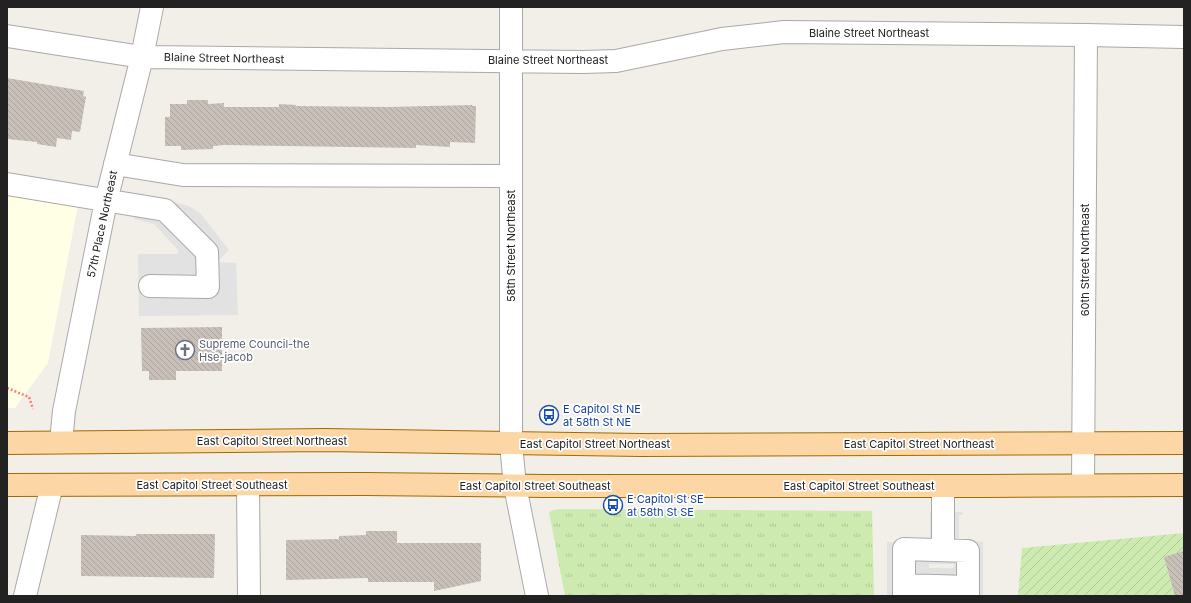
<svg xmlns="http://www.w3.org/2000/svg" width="1191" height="603" font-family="Inter,sans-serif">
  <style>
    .education { fill: #ffffe5 }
    .grass { fill: url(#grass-tufts) }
    .garden { fill: url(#garden-furrows) }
    .parking { fill: #e2e2e2; fill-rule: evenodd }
    .building { fill: url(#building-back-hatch) }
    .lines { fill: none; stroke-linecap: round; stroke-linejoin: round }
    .minor-casing { stroke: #a9a9a9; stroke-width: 24 }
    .major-casing { stroke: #a06b00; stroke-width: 24 }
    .path { stroke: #fa8072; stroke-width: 2.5; stroke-dasharray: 2 2; stroke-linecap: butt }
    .minor { stroke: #fff; stroke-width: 22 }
    .major { stroke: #fcd6a4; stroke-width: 22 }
    .labels { text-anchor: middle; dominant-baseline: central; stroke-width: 3.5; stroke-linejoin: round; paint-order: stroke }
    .street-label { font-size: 11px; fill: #222; stroke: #fff }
    .worship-label { font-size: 11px; fill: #5b616d; stroke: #fff; text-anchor: start }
    .transit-label { font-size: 11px; fill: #164399; stroke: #fff; text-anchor: start }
  </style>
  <defs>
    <pattern id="grass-tufts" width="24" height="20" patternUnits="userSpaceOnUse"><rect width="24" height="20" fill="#cdebb0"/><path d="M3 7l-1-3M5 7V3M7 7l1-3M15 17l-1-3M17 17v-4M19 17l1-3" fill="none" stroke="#b0c997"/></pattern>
    <pattern id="garden-furrows" width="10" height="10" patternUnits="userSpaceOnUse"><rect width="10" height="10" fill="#cdebb0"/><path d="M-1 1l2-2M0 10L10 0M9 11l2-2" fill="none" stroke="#b0c997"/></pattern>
    <pattern id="building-back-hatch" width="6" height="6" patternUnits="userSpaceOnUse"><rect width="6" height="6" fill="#c7bfb8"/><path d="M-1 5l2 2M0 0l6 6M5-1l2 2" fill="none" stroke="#aba49e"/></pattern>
  </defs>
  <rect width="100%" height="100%" fill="#f2efe9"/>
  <path class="education" d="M 7,193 L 78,205 L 48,363 L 15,408 L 7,408 Z"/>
  <path class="grass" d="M 560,509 L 872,511 L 874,596 L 565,596 L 549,512 L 554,510 Z"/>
  <path class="garden" d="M 1184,533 L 1184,596 L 1018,596 L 1022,548 Z"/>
  <path class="parking" d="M 139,200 L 165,200 L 189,206 L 200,213 L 229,250 L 219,260 L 219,262 L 236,263 L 238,315 L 139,316 L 138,254 L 177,254 L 179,251 L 154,224 L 134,219 Z
    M 930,512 L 962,512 L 963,515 L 959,515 L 959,540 L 983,542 L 983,596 L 887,596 L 887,542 L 930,542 ZM 929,564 L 953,564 L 955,566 L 953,568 L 929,568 Z"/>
  <path class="building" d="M 7,78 L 84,91 L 83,96 L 86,97 L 80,132 L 72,131 L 71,140 L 57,138 L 56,147 L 37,144 L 37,142 L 7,139 Z
    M 187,100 L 208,100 L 208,104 L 224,103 L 224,107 L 279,107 L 279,104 L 296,105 L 296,106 L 388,107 L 472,105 L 472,106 L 476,106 L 475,143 L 450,142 L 450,147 L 416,145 L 416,148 L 224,145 L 213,146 L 213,149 L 181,150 L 181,146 L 165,146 L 165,117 L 170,117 L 170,104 L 187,104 Z
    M 222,327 L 222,371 L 176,371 L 176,380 L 149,380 L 149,371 L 142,371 L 141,328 Z
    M 366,531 L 397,531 L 397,543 L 481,543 L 481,581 L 434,591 L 434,582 L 368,582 L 368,578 L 286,580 L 286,540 L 339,539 L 339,536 L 366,535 Z
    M 136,534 L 215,534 L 214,578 L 81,576 L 81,535 L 136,536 Z
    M 1184,551 L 1184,596 L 1175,596 L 1164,557 Z"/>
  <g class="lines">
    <g class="minor-casing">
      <path id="minor" d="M 511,7 L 511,444 L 515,486 L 537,596
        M 7,36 L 142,57 L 583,62 L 616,61 L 722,39 L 784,32 L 1086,35 L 1184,37
        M 115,164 L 183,175 L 511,176
        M 7,184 L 165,210 L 207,252 L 208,287 L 150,286
        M 61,442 L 64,411 L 106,201 L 142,57 L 152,7
        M 248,485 L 249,596
        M 1083,485 L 1086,35
        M 943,486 L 943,549
        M 904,585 L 968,587
        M 25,596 L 52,485
        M 904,596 L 904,549 L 968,551 L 968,596"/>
    </g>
    <g class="major-casing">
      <path id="major" d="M 7,443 L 325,440 L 641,445 L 1184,443
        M 7,485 L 365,484 L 544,486 L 987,486 L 1184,485"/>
    </g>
    <path class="path" d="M 7,388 L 29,397 L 33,409"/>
    <use href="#minor" class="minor"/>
    <use href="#major" class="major"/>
  </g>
  <defs>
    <g id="church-ring" transform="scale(1)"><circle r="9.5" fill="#fff" stroke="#6b7280" stroke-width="1.5"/><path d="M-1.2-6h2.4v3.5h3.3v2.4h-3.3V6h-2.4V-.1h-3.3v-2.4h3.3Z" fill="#6b7280"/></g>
    <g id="bus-ring" transform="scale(1)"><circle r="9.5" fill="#fff" stroke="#1a4fb4" stroke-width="1.5"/><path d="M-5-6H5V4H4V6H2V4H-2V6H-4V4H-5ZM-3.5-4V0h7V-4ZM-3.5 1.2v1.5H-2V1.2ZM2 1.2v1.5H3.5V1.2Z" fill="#1a4fb4"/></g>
  </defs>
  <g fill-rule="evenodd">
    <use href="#church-ring" x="185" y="350"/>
    <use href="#bus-ring" x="549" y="415"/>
    <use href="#bus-ring" x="613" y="505"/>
  </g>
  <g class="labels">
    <g class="street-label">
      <text x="869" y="33">Blaine Street Northeast</text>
      <text transform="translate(224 58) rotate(1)">Blaine Street Northeast</text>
      <text x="548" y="60">Blaine Street Northeast</text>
      <text transform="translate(102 224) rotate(-78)">57th Place Northeast</text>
      <text transform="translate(511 246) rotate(-90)">58th Street Northeast</text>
      <text transform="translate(1085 260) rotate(-90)">60th Street Northeast</text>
      <text x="272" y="441">East Capitol Street Northeast</text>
      <text x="595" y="444">East Capitol Street Northeast</text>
      <text x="919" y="444">East Capitol Street Northeast</text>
      <text x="212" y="485">East Capitol Street Southeast</text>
      <text x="535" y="486">East Capitol Street Southeast</text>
      <text x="859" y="486">East Capitol Street Southeast</text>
    </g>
    <g class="worship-label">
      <text x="199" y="344">Supreme Council-the<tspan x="199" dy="13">Hse-jacob</tspan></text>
    </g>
    <g class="transit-label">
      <text x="563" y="409">E Capitol St NE<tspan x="563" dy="13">at 58th St NE</tspan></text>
      <text x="627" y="499">E Capitol St SE<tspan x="627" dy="13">at 58th St SE</tspan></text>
    </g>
  </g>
  <rect width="1191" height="603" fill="none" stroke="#222222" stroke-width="16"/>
</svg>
